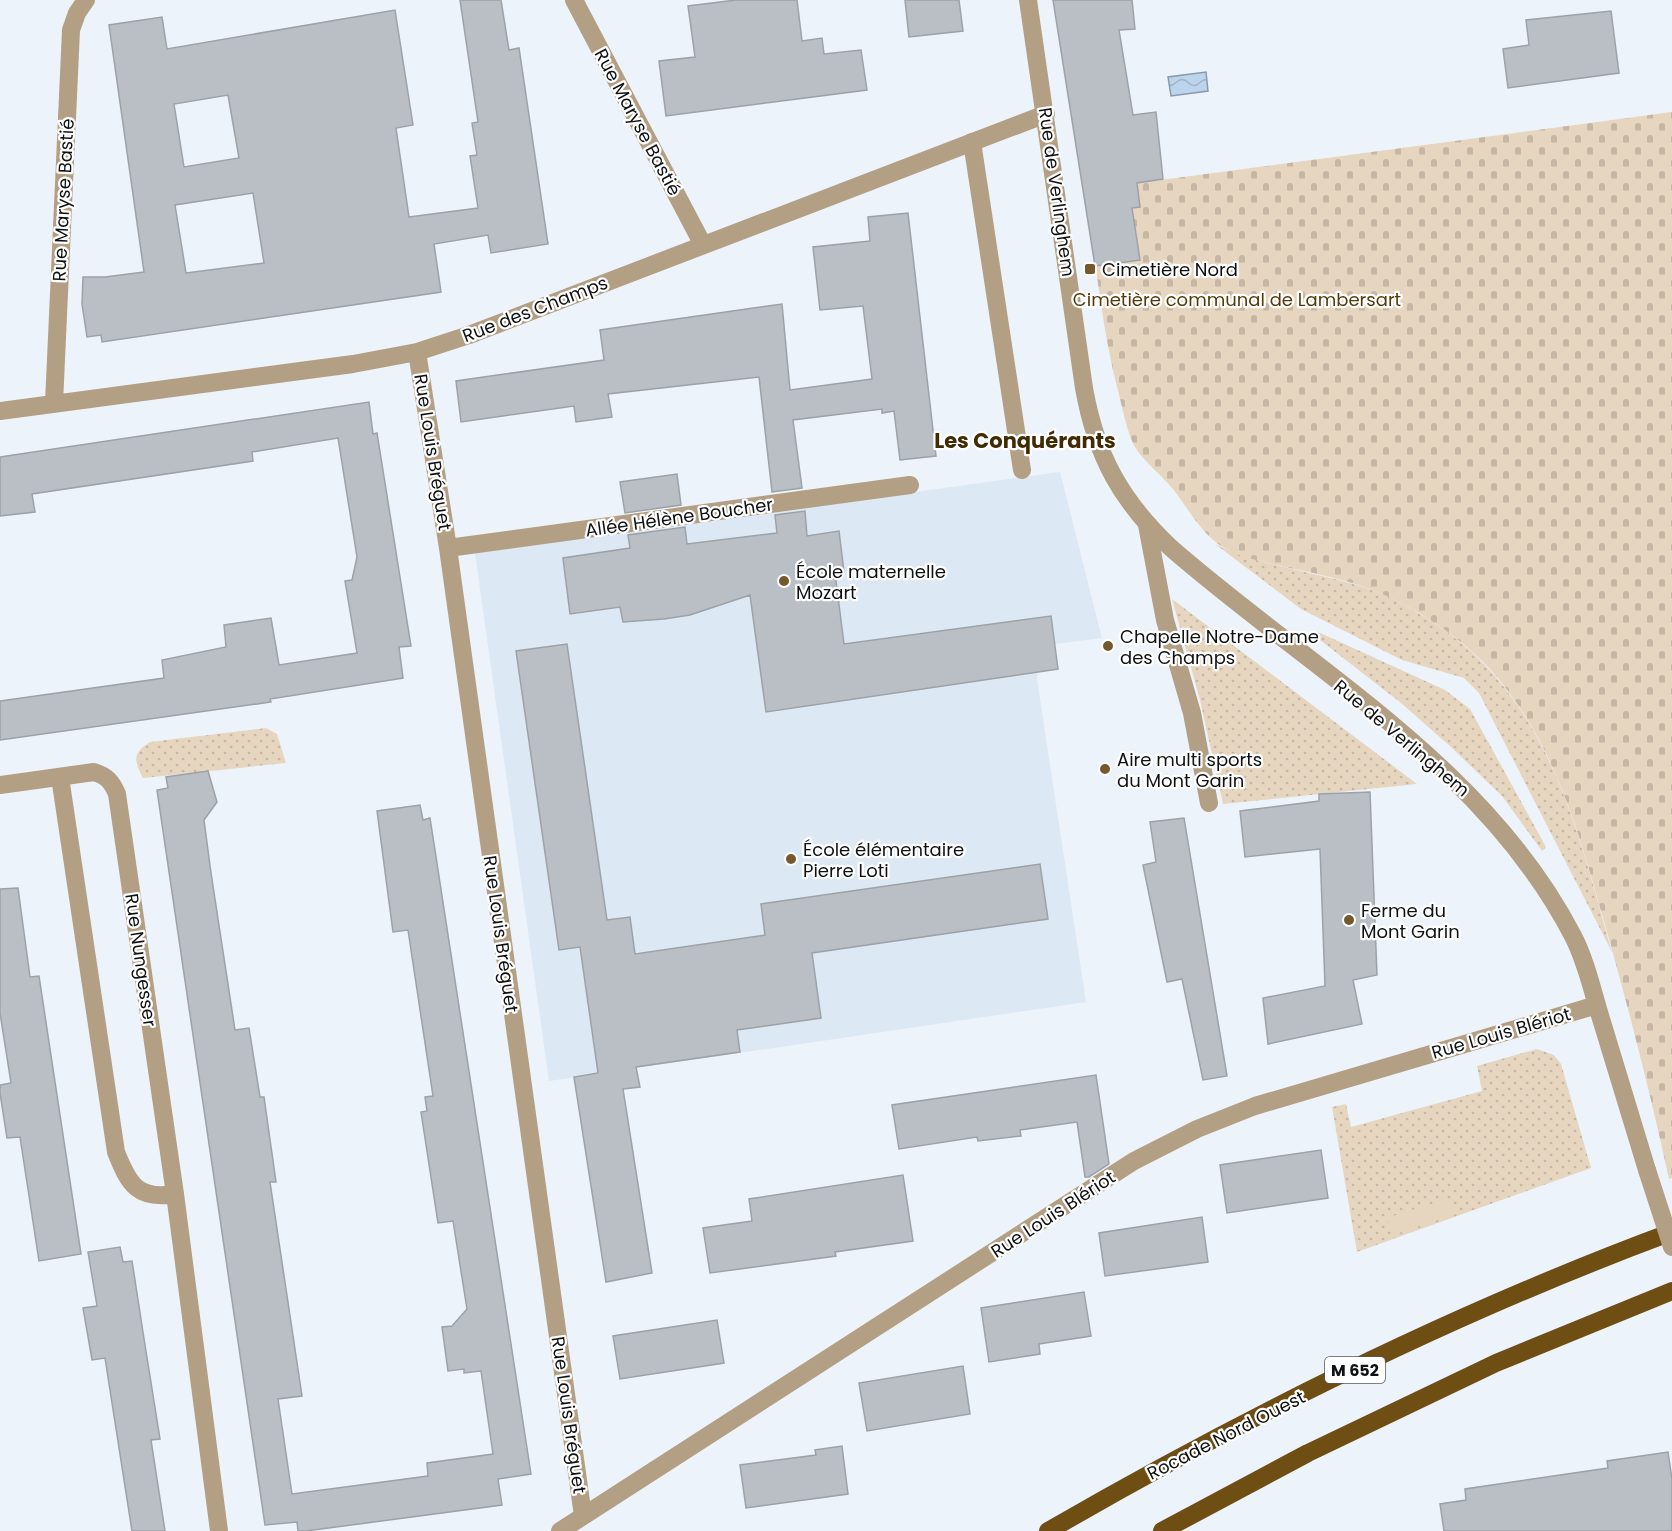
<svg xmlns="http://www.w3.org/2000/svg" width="1672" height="1531" font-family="Poppins,sans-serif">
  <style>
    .built { fill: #dce8f4 }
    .green { fill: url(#green-dots) }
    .cemetery { fill: url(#cemetery-stones) }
    .pitch { fill: #e7d6bf }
    .water { fill: url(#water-waves); stroke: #889aab; stroke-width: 1.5 }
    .building { fill: #b9bfc5; stroke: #9ca2a7; stroke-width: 1.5; fill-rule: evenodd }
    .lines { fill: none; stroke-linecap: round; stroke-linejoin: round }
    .service { stroke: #b39f83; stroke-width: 18 }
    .pedestrian { stroke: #b39f83; stroke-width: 18 }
    .minor { stroke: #b39f83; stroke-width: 18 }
    .trunk { stroke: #6f4e13; stroke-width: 18 }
    .minor-bridge { stroke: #b39f83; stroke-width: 18 }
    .poi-dot { fill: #75592c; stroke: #fff; stroke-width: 2 }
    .labels { text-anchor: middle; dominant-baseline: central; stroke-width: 4.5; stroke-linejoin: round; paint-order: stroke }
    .shield { fill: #fff; stroke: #57585a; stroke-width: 1.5 }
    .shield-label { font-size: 16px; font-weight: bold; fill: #0f1113 }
    .street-label { font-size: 18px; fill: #0f1113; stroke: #fff }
    .poi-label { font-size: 18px; fill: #0f1113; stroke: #fff; text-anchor: start }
    .park-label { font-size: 18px; fill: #553a08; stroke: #fff }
    .quarter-label { font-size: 21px; font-weight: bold; fill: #402b04; stroke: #fff }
  </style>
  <defs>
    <pattern id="green-dots" width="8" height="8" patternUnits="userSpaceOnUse" patternTransform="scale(1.5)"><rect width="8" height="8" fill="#e7d6bf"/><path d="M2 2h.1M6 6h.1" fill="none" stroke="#c5b7a3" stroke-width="1.8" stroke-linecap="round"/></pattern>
    <pattern id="cemetery-stones" width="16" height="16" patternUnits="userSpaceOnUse" patternTransform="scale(1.5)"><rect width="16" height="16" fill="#e7d6bf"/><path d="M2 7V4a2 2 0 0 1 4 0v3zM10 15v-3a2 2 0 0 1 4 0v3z" fill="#c5b7a3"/></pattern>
    <pattern id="water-waves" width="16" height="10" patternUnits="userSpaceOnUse" patternTransform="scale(1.5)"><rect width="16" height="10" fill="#bcd4ec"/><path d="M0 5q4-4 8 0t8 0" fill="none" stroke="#a0b5ca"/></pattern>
  </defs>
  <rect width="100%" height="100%" fill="#edf3fa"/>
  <path class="built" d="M 1060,472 L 1102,638 L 1055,644 L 1038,671 L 1037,679 L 1086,1002 L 549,1081 L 475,553 Z"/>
  <path class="green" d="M 1215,544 C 1265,568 1320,572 1372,590 C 1392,597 1410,608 1428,619 C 1548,694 1576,825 1612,952 L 1479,693 L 1464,678 L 1402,660 L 1301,609 Z
    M 1172,599 L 1417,784 L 1223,804 L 1200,700 Z
    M 1316,631 L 1445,690 L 1470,709 L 1546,847 L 1542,851 L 1502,796 L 1451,747 L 1401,703 L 1311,633 Z
    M 266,728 L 277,734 L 286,763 L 143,778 C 134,761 132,753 150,742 Z
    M 1537,1049 L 1554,1055 L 1561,1064 L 1591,1168 L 1357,1252 L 1332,1107 L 1346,1104 L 1351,1127 L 1482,1091 L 1477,1066 Z"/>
  <path class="cemetery" d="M 1672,112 L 1672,1178 L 1669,1179 C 1651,1096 1630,1014 1607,932 C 1580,838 1556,741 1488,667 C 1457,635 1416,608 1375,591 C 1333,574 1285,569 1242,556 C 1209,546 1195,519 1176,493 C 1164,476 1140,460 1132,441 C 1125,424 1122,405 1117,387 C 1101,323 1095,256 1085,190 Z"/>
  <path class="pitch" d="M 1451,1198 L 1456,1214 L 1396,1234 L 1386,1218 Z"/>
  <path class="water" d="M 1206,72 L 1208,91 L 1171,96 L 1168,77 Z"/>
  <path class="building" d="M 460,0 L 501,0 L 509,50 L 519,48 L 548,244 L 491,253 L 488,235 L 434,244 L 441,292 L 102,342 L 101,335 L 87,337 L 82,304 L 83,277 L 105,277 L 144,272 L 109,25 L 162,17 L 167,49 L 395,10 L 413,125 L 396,128 L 409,217 L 478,208 L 470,156 L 477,155 L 472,123 L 478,122 ZM 228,95 L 239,158 L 184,167 L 174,104 ZM 253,193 L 264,263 L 186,273 L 175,205 Z
    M 736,0 L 797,0 L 802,41 L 822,38 L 824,54 L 861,50 L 867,90 L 666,116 L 659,61 L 695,57 L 688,6 Z
    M 905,0 L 959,0 L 963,31 L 909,37 Z
    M 1053,0 L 1132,0 L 1135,29 L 1119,30 L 1133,115 L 1156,112 L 1163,179 L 1137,183 L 1140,207 L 1132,208 L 1140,260 L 1095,266 Z
    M 1611,11 L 1619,73 L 1508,88 L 1503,49 L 1529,45 L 1526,20 Z
    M 908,213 L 936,456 L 900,460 L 894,411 L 882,413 L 882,409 L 793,420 L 802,488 L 772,492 L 759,377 L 608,394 L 612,417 L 576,422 L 574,406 L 461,422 L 456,381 L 604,360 L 600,330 L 782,304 L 790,390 L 872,379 L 863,306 L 820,310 L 813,247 L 870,241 L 868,217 Z
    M 369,402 L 373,434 L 377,433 L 411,646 L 399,647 L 403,678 L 270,699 L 271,702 L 0,740 L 0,701 L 164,678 L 162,660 L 226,647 L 224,625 L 271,618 L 279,665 L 357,653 L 345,581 L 352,580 L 357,557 L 338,438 L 252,452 L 253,461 L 32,494 L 35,512 L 0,516 L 0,457 Z
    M 677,474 L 681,505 L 625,513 L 620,482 Z
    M 805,511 L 807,536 L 839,531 L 844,572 L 835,573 L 844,644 L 1051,616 L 1058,669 L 766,712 L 750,595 L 690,615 L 664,619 L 623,622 L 620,607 L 570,614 L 563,558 L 630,548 L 628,535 L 685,527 L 687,544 L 777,533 L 775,515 Z
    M 567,644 L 607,920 L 630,917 L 635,954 L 765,935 L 761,904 L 1040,864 L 1048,919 L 812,953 L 821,1018 L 737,1030 L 740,1052 L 636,1067 L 640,1087 L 623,1089 L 652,1273 L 606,1282 L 574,1077 L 598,1073 L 580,947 L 559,950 L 516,651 Z
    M 208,771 L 217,802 L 204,820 L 211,873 L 235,1030 L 249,1028 L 260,1097 L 264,1097 L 276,1182 L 270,1182 L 302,1396 L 278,1399 L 292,1494 L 428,1476 L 427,1463 L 493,1454 L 481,1371 L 464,1373 L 464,1369 L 448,1371 L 442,1327 L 452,1326 L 467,1309 L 453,1221 L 438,1223 L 421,1112 L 427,1111 L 425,1097 L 433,1096 L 408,930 L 393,932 L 377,811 L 420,805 L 423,820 L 430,818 L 531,1474 L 498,1479 L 502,1505 L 306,1531 L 298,1531 L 297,1522 L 265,1525 L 157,790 L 168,788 L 166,777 Z
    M 1370,792 L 1377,975 L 1353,980 L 1362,1024 L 1268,1044 L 1263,998 L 1325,986 L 1320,849 L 1245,857 L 1240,811 L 1319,801 L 1319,794 Z
    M 1184,818 L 1227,1076 L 1203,1080 L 1182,979 L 1167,982 L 1143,865 L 1156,862 L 1150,822 Z
    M 18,888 L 30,977 L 39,976 L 81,1254 L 39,1261 L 20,1137 L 7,1138 L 0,1093 L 0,1085 L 11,1083 L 0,1013 L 0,889 Z
    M 1096,1075 L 1109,1164 L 1089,1177 L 1085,1177 L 1077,1122 L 1020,1130 L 1021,1136 L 978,1141 L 977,1137 L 899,1149 L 892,1105 Z
    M 1321,1150 L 1328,1198 L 1227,1213 L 1220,1165 Z
    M 903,1175 L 913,1241 L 835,1252 L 836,1256 L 710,1273 L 703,1228 L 752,1221 L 749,1199 Z
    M 1202,1217 L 1208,1262 L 1105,1276 L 1099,1233 Z
    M 120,1247 L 123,1262 L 132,1261 L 145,1345 L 160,1439 L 151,1440 L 165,1531 L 132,1531 L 105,1358 L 92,1360 L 83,1308 L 97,1306 L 88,1252 Z
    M 1084,1292 L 1091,1336 L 1039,1344 L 1040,1354 L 989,1362 L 981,1308 Z
    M 717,1320 L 724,1363 L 620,1379 L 613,1336 Z
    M 963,1366 L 970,1414 L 867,1431 L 859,1383 Z
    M 842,1446 L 848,1494 L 746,1508 L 740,1465 L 816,1455 L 815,1450 Z
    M 1668,1452 L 1672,1479 L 1672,1531 L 1444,1531 L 1440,1504 L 1466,1500 L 1465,1489 L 1608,1468 L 1607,1461 Z"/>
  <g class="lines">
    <path class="service" d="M 972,142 L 1022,470"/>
    <path class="pedestrian" d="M 1147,525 L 1165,620 L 1192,713 L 1209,803"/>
    <path class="minor" d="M 574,0 L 702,243
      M 1028,0 L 1084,388 C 1096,456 1121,501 1171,548 C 1311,670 1485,766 1573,936 C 1587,963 1593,994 1602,1022 C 1617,1072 1632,1121 1647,1170
      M 417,352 L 448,548 L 583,1516
      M 54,403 L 71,30 L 77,13 L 86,0
      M 0,411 L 353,364 L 417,352 L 469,335 L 1046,114
      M 448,548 L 910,485
      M 60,777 L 116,1152 C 129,1185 138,1200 175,1194
      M 0,785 L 94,772 C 107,776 112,782 117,794 L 175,1194 L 219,1531
      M 560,1531 L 1134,1161 L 1197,1129 L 1255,1106 L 1597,1005"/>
    <path class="trunk" d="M 1048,1531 C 1247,1416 1456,1312 1672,1232
      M 1162,1531 L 1308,1453 L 1496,1363 L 1672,1291"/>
    <path class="minor-bridge" d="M 1647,1170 L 1672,1247"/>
  </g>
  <g class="poi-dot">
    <rect x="1084" y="263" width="12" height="12" rx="3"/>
    <circle cx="784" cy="581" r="6"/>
    <circle cx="1108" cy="646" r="6"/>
    <circle cx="1105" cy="769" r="6"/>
    <circle cx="791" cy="859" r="6"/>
    <circle cx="1349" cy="920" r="6"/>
  </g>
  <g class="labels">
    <rect class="shield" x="1325" y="1357" width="60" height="26" rx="4.5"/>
    <g class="shield-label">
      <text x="1355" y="1370">M 652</text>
    </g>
    <g class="street-label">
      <text transform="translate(638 122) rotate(62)">Rue Maryse Bastié</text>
      <text transform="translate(1057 192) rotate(82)">Rue de Verlinghem</text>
      <text transform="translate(63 200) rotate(-87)">Rue Maryse Bastié</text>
      <text transform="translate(535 309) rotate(-21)">Rue des Champs</text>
      <text transform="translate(433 452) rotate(81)">Rue Louis Bréguet</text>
      <text transform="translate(679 517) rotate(-8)">Allée Hélène Boucher</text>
      <text transform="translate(1402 738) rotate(40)">Rue de Verlinghem</text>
      <text transform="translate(501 934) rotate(82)">Rue Louis Bréguet</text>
      <text transform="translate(141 960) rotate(82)">Rue Nungesser</text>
      <text transform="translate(1501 1033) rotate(-16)">Rue Louis Blériot</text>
      <text transform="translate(1053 1214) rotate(-33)">Rue Louis Blériot</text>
      <text transform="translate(569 1415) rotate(82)">Rue Louis Bréguet</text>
      <text transform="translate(1226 1435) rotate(-27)">Rocade Nord Ouest</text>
    </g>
    <g class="poi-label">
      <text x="1102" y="269">Cimetière Nord</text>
      <text x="796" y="571">École maternelle<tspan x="796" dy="21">Mozart</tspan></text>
      <text x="1120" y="636">Chapelle Notre-Dame<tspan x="1120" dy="21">des Champs</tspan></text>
      <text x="1117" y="759">Aire multi sports<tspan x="1117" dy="21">du Mont Garin</tspan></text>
      <text x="803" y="849">École élémentaire<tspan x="803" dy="21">Pierre Loti</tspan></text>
      <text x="1361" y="910">Ferme du<tspan x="1361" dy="21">Mont Garin</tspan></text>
    </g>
    <g class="park-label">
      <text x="1237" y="299">Cimetière communal de Lambersart</text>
    </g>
    <g class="quarter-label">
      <text x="1025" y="440">Les Conquérants</text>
    </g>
  </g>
</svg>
